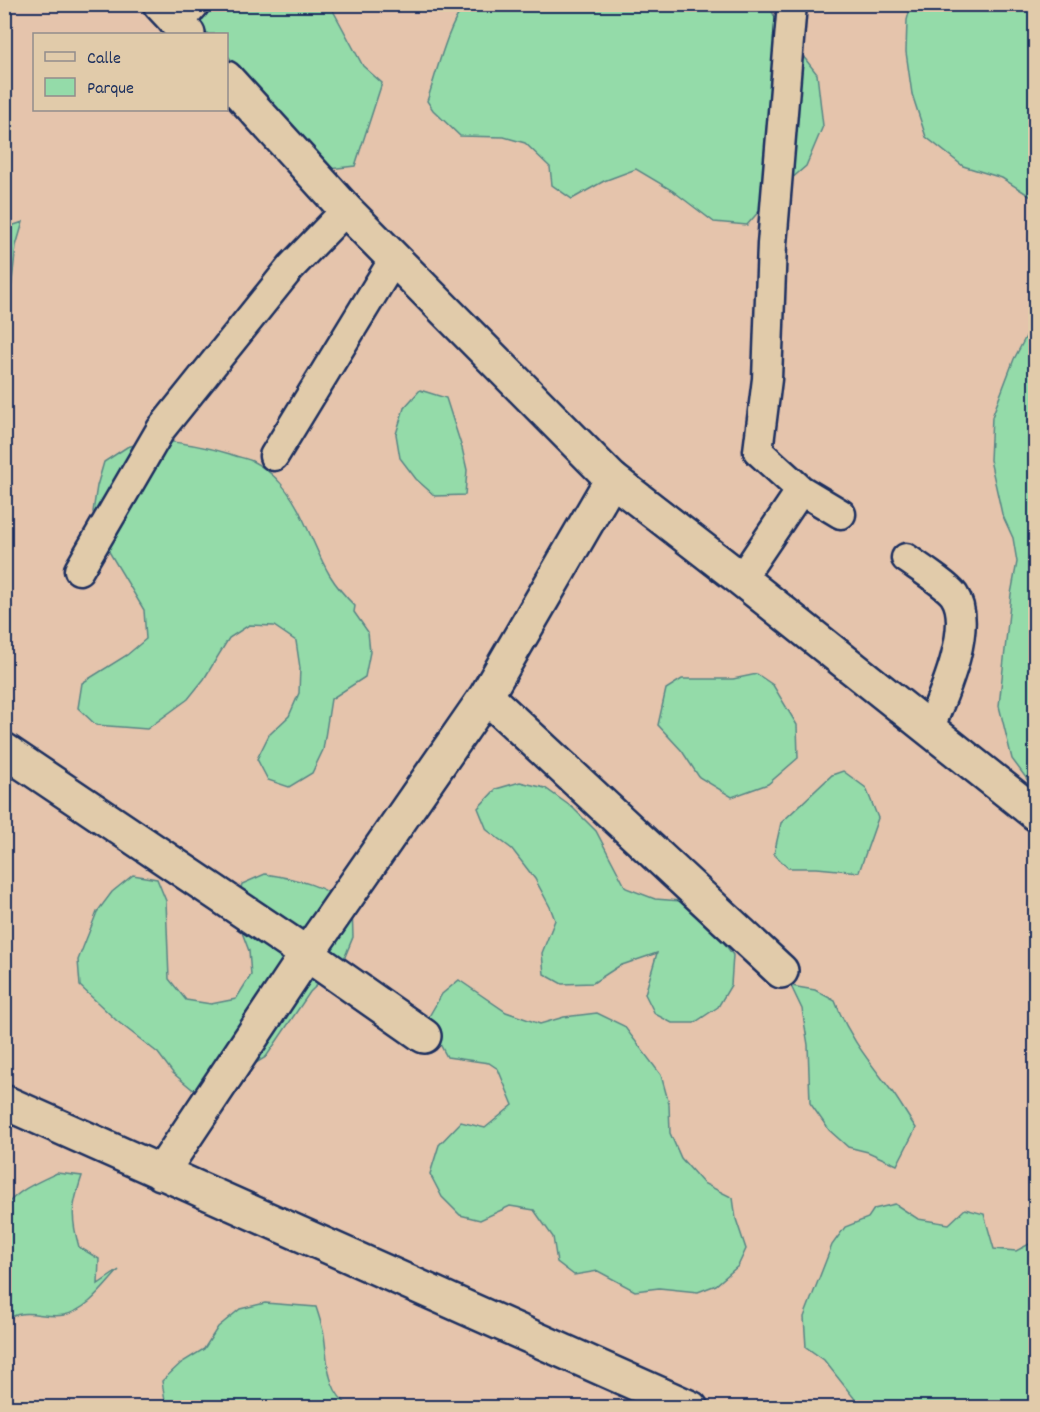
<svg xmlns="http://www.w3.org/2000/svg" width="1040" height="1412" font-family="Dekko,sans-serif">
  <style>
    .green { fill: #94dba9; stroke: #588584; stroke-width: 1.5 }
    .lines { fill: none; stroke-linecap: round; stroke-linejoin: round }
    .service-casing { stroke: #1b2f5e; stroke-width: 33 }
    .minor-casing { stroke: #1b2f5e; stroke-width: 38 }
    .secondary-casing { stroke: #1b2f5e; stroke-width: 38 }
    .service { stroke: #e1cbaa; stroke-width: 28 }
    .minor { stroke: #e1cbaa; stroke-width: 33 }
    .secondary { stroke: #e1cbaa; stroke-width: 33 }
  </style>
  <rect width="100%" height="100%" fill="#e5c4ac"/>
  <filter id="ink" filterUnits="userSpaceOnUse"><feTurbulence type="fractalNoise" baseFrequency=".0167" numOctaves="2"/><feDisplacementMap in="SourceGraphic" scale="12" xChannelSelector="R" yChannelSelector="G"/><feConvolveMatrix kernelMatrix="1 2 1 2 8 2 1 2 1" color-interpolation-filters="sRGB"/></filter>
  <g filter="url(#ink)">
    <path class="green" d="M 181,5 L 330,5 L 363,66 L 382,83 L 355,166 L 329,169 L 227,55 L 226,34 L 208,34 Z
      M 465,5 L 769,5 L 778,24 L 817,74 L 823,126 L 806,166 L 775,193 L 747,225 L 714,222 L 673,191 L 636,169 L 604,181 L 572,199 L 552,185 L 550,167 L 525,143 L 504,137 L 460,136 L 433,110 L 427,101 C 436,75 448,24 465,5 Z
      M 911,5 L 1035,5 L 1035,208 L 1033,198 L 1002,178 L 963,166 L 926,137 L 912,94 L 906,52 L 907,20 Z
      M 23,222 L 16,246 L 5,342 L 5,228 Z
      M 1035,310 L 1035,790 L 1012,759 L 999,706 L 1011,594 L 1017,562 L 1013,538 L 1002,514 L 990,460 L 992,417 L 1014,359 L 1030,329 Z
      M 420,390 L 446,398 L 462,448 L 467,470 L 465,495 L 435,496 L 416,479 L 400,458 L 396,434 L 404,408 Z
      M 153,440 C 180,442 205,446 230,454 C 237,457 246,458 252,461 C 276,473 293,496 303,519 C 321,556 324,576 355,606 L 354,612 L 368,632 L 370,652 L 365,677 L 331,699 L 323,750 L 312,773 L 289,787 L 268,780 L 257,759 L 269,735 L 289,716 L 299,693 L 300,668 L 296,641 L 274,626 L 249,625 L 229,638 L 204,679 L 188,699 L 147,729 L 96,725 L 78,708 L 82,683 L 127,655 L 146,639 L 144,610 L 102,540 L 93,512 L 97,486 L 104,462 L 127,447 Z
      M 757,674 L 773,685 L 797,725 L 798,758 L 768,784 L 732,797 L 699,777 L 682,751 L 658,725 L 666,689 L 682,679 L 733,679 Z
      M 843,771 L 866,788 L 878,818 L 859,872 L 817,868 L 788,868 L 774,854 L 781,823 L 832,775 Z
      M 520,782 L 545,788 L 573,808 L 596,831 L 626,888 L 655,899 L 681,901 L 711,925 L 733,955 L 731,985 L 718,1007 L 694,1023 L 672,1023 L 655,1014 L 645,994 L 657,953 L 619,966 L 593,983 L 562,984 L 544,974 L 542,953 L 555,920 L 550,907 L 535,879 L 512,849 L 487,830 L 478,808 L 496,789 Z
      M 265,874 C 299,879 324,886 352,906 L 353,937 L 344,959 L 310,992 L 266,1057 L 218,1086 L 192,1089 L 173,1073 L 158,1053 L 117,1021 L 80,986 L 78,960 L 97,912 L 112,892 L 133,875 L 157,879 L 166,901 L 169,979 L 186,1000 L 211,1004 L 236,999 L 251,975 L 249,951 L 234,911 L 242,884 Z
      M 459,980 L 506,1012 L 540,1024 L 564,1017 L 597,1013 L 624,1026 L 661,1075 L 669,1104 L 670,1133 L 681,1158 L 703,1183 L 733,1198 L 736,1219 L 746,1249 L 738,1266 L 716,1285 L 698,1292 L 659,1288 L 635,1291 L 598,1271 L 574,1275 L 557,1262 L 553,1237 L 534,1210 L 510,1206 L 480,1220 L 460,1215 L 442,1197 L 430,1174 L 439,1145 L 461,1122 L 485,1128 L 513,1105 L 498,1069 L 489,1063 L 447,1057 L 427,1020 L 442,994 Z
      M 791,986 L 815,990 L 835,1001 C 849,1038 870,1062 893,1093 C 901,1104 908,1117 916,1128 L 897,1165 L 868,1152 L 848,1147 L 829,1130 L 810,1103 L 808,1045 L 802,1009 Z
      M 57,1173 L 82,1176 C 72,1206 70,1216 79,1247 L 99,1259 L 98,1284 L 119,1270 C 104,1286 88,1310 64,1315 C 43,1319 24,1306 5,1321 L 5,1207 C 18,1190 38,1182 57,1173 Z
      M 895,1204 L 918,1219 L 949,1224 L 965,1209 L 984,1214 L 994,1249 L 1016,1251 L 1035,1241 L 1035,1407 L 859,1407 L 858,1403 L 824,1360 L 806,1347 L 804,1317 L 832,1245 L 845,1227 L 868,1218 L 874,1209 Z
      M 265,1303 L 316,1307 C 319,1316 322,1326 324,1335 C 328,1361 326,1392 351,1407 L 166,1407 L 162,1381 L 181,1363 L 204,1349 L 218,1327 L 240,1309 Z"/>
    <g class="lines">
      <g class="service-casing">
        <path id="service" d="M 274,456 L 394,259
          M 801,490 L 841,514
          M 906,558 C 917,566 947,585 954,595 C 975,626 942,698 929,729
          M 79,570 L 161,429 L 291,267 L 346,210
          M 741,579 L 801,490 L 758,451 L 767,379 L 772,244 L 792,4"/>
      </g>
      <g class="minor-casing">
        <path id="minor" d="M 176,22 L 192,4
          M 486,696 L 781,971
          M 4,750 L 307,954 L 424,1036
          M 4,1102 L 691,1408
          M 161,1173 L 307,954 L 486,696 L 612,479"/>
      </g>
      <g class="secondary-casing">
        <path id="secondary" d="M 160,4 L 188,34
          M 226,78 L 346,210 L 612,479 L 741,579 L 1036,814"/>
      </g>
      <use href="#service" class="service"/>
      <use href="#minor" class="minor"/>
      <use href="#secondary" class="secondary"/>
    </g>
  </g>
  <rect width="1040" height="1412" fill="none" stroke="#e1cbaa" stroke-width="24"/>
  <rect x="12" y="12" width="1016" height="1388" fill="none" stroke="#1b2f5e" stroke-width="2" filter="url(#ink)"/>
  <rect x="33" y="33" width="195" height="78" fill="#e1cbaa" stroke="#928d8c" stroke-width="1.5"/>
  <rect x="45" y="52" width="30" height="9" fill="#e1cbaa" stroke="#928d8c" stroke-width="1.5"/>
  <text x="87" y="63" font-size="18" fill="#1b2f5e">Calle</text>
  <rect x="45" y="78" width="30" height="18" fill="#94dba9" stroke="#928d8c" stroke-width="1.5"/>
  <text x="87" y="93" font-size="18" fill="#1b2f5e">Parque</text>
</svg>
